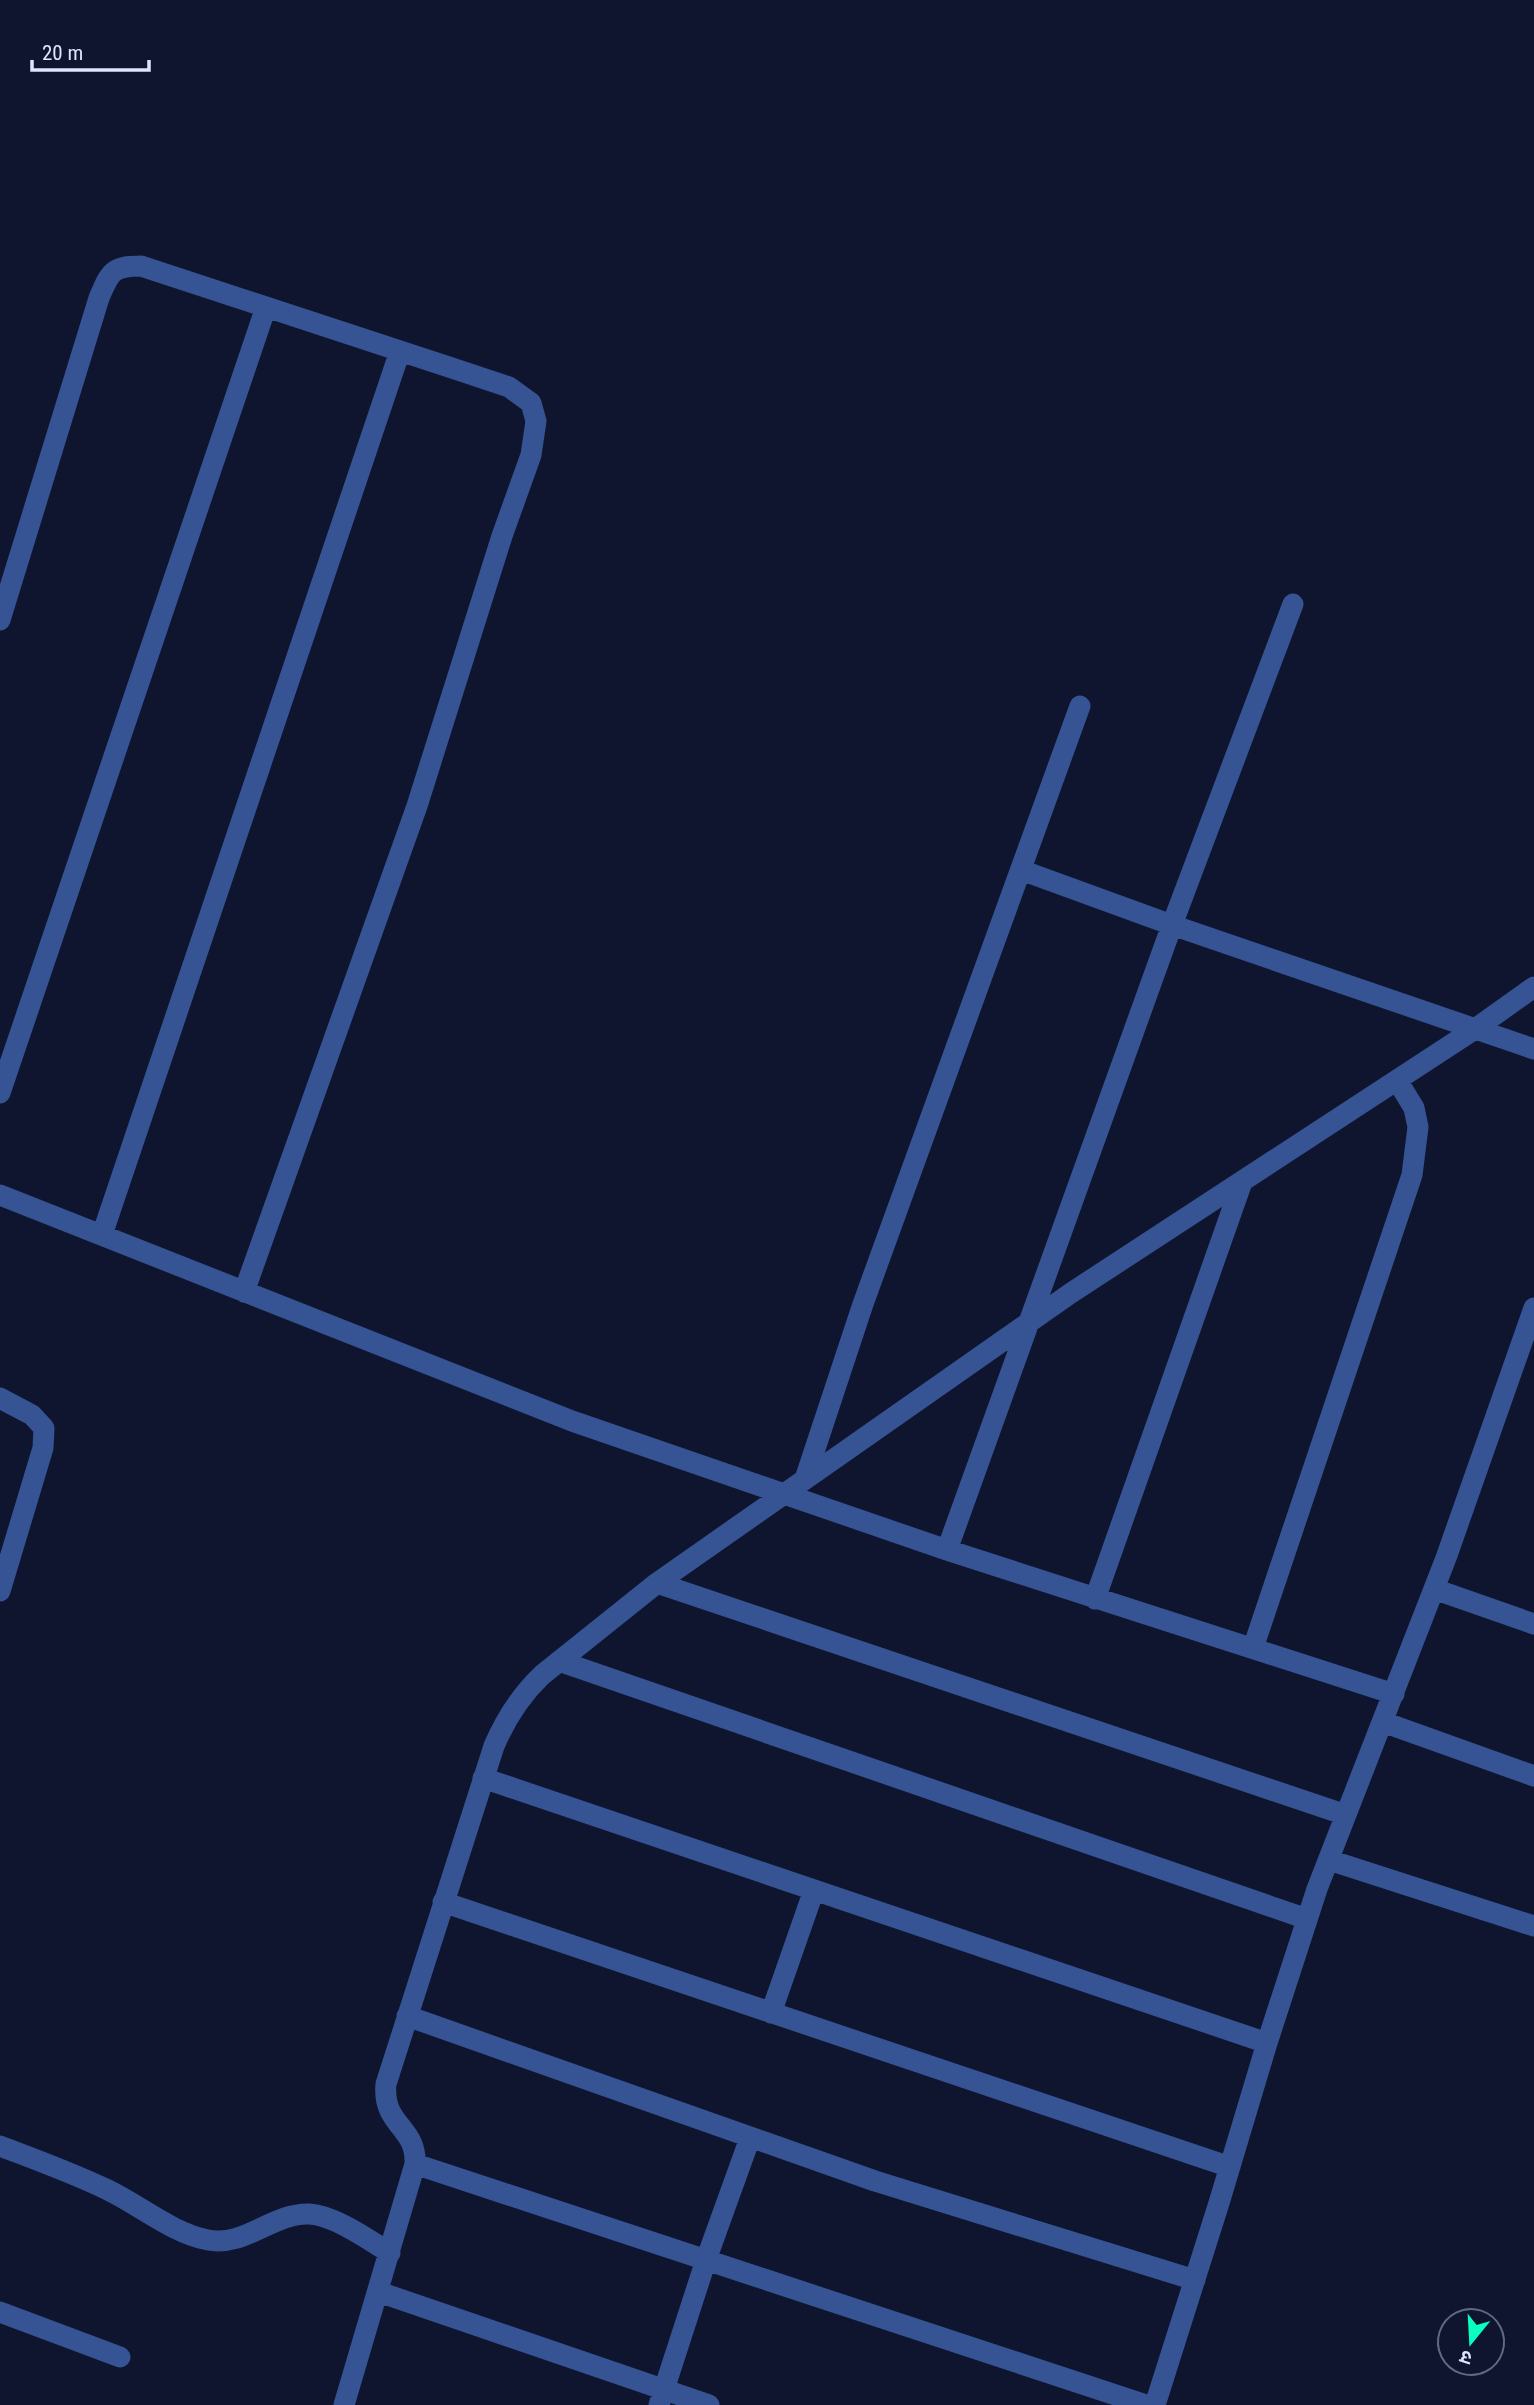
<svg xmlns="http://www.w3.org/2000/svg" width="1534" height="2405" font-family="'Roboto Condensed','Noto Sans Devanagari',sans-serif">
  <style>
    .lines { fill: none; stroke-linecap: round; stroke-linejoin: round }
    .minor { stroke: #365393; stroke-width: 21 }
  </style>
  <rect width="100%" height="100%" fill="#0f152f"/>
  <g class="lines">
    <path class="minor" d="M 0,620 L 99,298 C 110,272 112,266 141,266 L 458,370 L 509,387 L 531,403 L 536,421 L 531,455 L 502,536 L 417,806 L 244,1292
      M 1021,870 L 1172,925 L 1534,1049
      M 0,1093 L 266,307
      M 0,1195 L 572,1421 L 947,1550 L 1394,1694
      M 102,1235 L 400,351
      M 0,1398 L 32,1415 L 44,1428 L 43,1448 L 0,1591
      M 805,1479 L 863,1304 L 1080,706
      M 947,1550 L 1172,925 L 1293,604
      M 657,1583 L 1346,1815
      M 1434,1589 L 1534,1624
      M 1095,1599 L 1242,1182
      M 1253,1648 L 1412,1175 L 1418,1127 L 1414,1108 L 1397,1080
      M 559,1661 L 1307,1919
      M 1383,1722 L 1534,1776
      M 483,1778 L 1267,2043
      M 1329,1860 L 1534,1926
      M 443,1902 L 1230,2167
      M 771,2013 L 814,1890
      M 407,2016 L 875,2181 L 1195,2280
      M 0,2146 C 37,2160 73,2173 108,2190 C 141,2206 172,2233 208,2240 C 246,2247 272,2213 309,2214 C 334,2215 369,2240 390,2253
      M 415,2164 L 1146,2405
      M 379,2292 L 709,2405
      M 0,2312 L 120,2357
      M 344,2405 L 415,2164 C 417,2126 382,2126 386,2084 L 494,1746 C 506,1718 520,1696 542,1675 L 657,1583 L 1071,1293 L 1475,1029 L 1534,987
      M 659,2405 L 706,2260 L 750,2138
      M 1155,2405 L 1219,2203 L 1267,2043 L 1317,1889 L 1446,1558 L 1534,1308"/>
  </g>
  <g transform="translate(1471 2342) rotate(198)"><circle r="33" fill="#0f152f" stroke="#616882" stroke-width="2"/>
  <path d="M0-5L12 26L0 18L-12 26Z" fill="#09ffc2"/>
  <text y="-10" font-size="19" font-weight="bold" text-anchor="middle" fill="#dde5ff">उ</text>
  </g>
  <path d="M32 60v10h117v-10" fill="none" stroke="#dde5ff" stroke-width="3.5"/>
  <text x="42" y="60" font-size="21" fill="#dde5ff" stroke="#0f152f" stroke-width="5" paint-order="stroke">20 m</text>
</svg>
